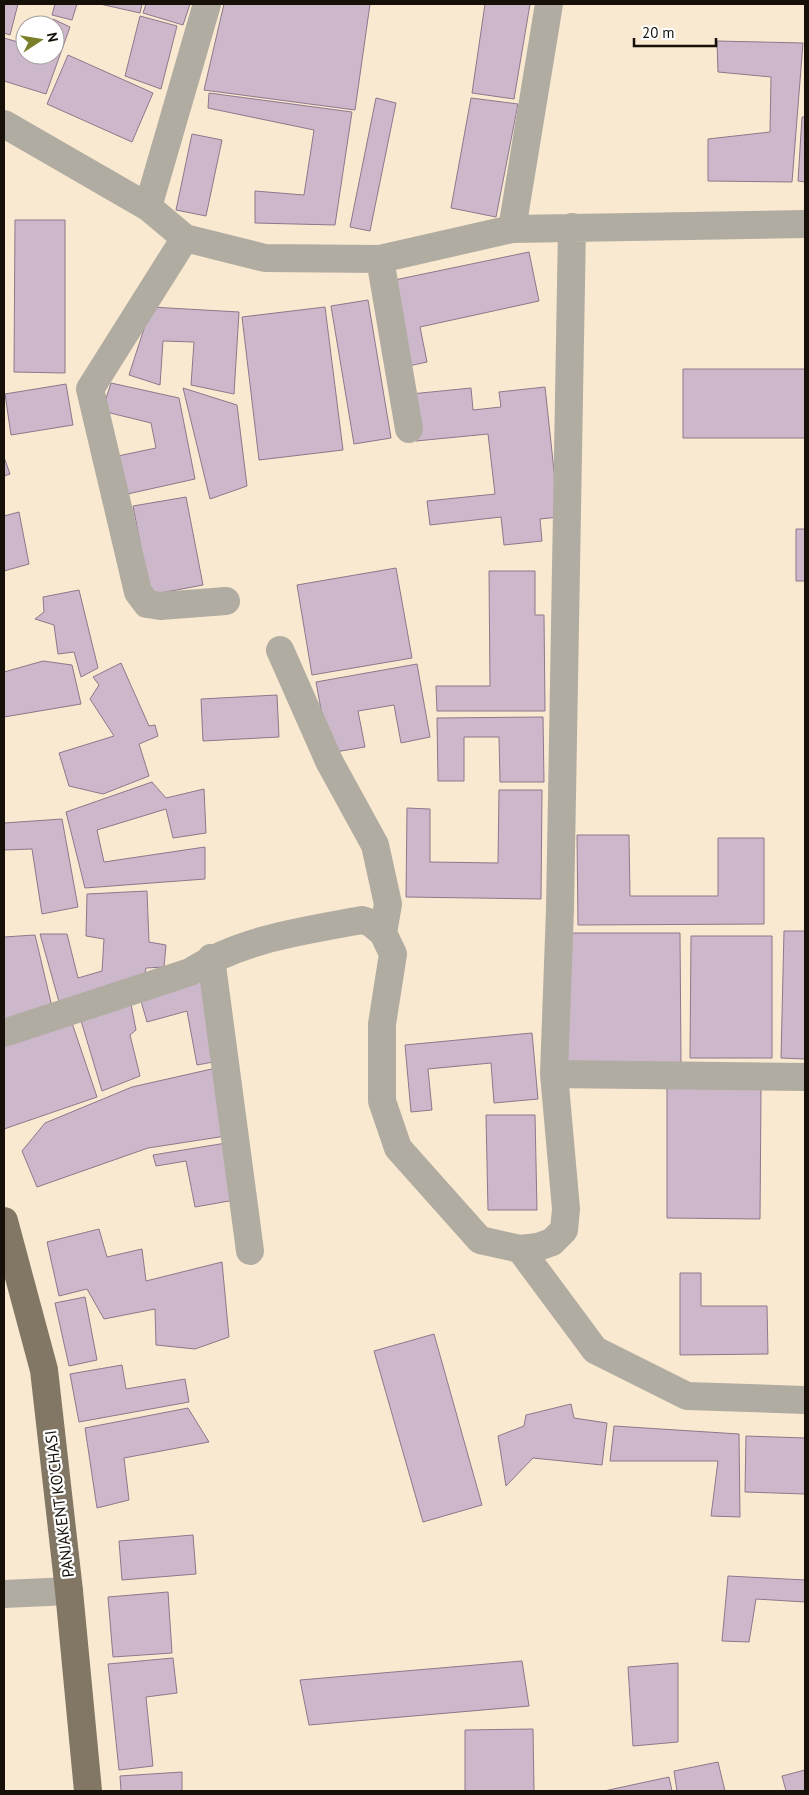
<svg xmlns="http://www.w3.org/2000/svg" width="809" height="1795" font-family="'PT Sans',sans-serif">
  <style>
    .building { fill: #cdb8cb; stroke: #8c788a }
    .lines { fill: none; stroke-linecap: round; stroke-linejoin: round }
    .minor { stroke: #b1aca1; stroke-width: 28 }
    .primary { stroke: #817764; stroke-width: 28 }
    .labels { text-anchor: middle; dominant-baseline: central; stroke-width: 4.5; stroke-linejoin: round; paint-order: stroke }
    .street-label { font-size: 16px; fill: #161008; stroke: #fff }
  </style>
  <rect width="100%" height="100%" fill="#f9e9d1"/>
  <path class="building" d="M 4,4 L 18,4 L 10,35 L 4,33 Z
    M 55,4 L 77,4 L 72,20 L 52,15 Z
    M 100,4 L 142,4 L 140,13 Z
    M 146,4 L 190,4 L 183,25 L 143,13 Z
    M 224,4 L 370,4 L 355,110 L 204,90 Z
    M 485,4 L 530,4 L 514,99 L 472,93 Z
    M 140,16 L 177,26 L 161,89 L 125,76 Z
    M 53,19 L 70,27 L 46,94 L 4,81 L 4,38 L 25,44 L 25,55 L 55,55 L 55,25 L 50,25 Z
    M 717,41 L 803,43 L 792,182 L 708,181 L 708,139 L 770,132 L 771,77 L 718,72 Z
    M 68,55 L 153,93 L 132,142 L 47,104 Z
    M 209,93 L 352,112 L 335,225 L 255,223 L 255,191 L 304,195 L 314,130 L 208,108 Z
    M 376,98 L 396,103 L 370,231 L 350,227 Z
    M 471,98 L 518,104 L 496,217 L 451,208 Z
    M 802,117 L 805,117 L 805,182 L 798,181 Z
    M 192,134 L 222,140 L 206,216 L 176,210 Z
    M 15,220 L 65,220 L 65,373 L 14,372 Z
    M 529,252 L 539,301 L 420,327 L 427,362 L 404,367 L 385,282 Z
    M 368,300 L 391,438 L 354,444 L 331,306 Z
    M 151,307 L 239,312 L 234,394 L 191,385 L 194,342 L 163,341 L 160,385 L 129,375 Z
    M 325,307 L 343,450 L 259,460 L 242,317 Z
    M 683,369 L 805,369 L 805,438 L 683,438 Z
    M 111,383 L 179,398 L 195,479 L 123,495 L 113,457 L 156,448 L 151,423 L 102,411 Z
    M 66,384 L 73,425 L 11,435 L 5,394 Z
    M 545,387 L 559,517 L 540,519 L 542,541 L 504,545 L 501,517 L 430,525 L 427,501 L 495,494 L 488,434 L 416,441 L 411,394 L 471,388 L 473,410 L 501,407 L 499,392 Z
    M 183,388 L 237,405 L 247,486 L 210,499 Z
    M 4,457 L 10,474 L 4,476 Z
    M 186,497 L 203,585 L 150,595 L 133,506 Z
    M 19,512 L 29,564 L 4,571 L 4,516 Z
    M 796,529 L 805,529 L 805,581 L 796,581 Z
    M 396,568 L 412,658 L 312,675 L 297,585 Z
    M 489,571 L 535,571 L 535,615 L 544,615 L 545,711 L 437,711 L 436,686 L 490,686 Z
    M 79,590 L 98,668 L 81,677 L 74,652 L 58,654 L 54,625 L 35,619 L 44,612 L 43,597 Z
    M 43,661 L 72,665 L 81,704 L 4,717 L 4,672 Z
    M 121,663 L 149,726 L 155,725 L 158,736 L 139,744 L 149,776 L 103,794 L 69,786 L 59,753 L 114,736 L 90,699 L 99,685 L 93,677 Z
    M 417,664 L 430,737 L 401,743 L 394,705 L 358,711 L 365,747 L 329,753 L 316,682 Z
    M 277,695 L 279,737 L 203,741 L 201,699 Z
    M 543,717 L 544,782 L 500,782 L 499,737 L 464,737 L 464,781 L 438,781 L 437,718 Z
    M 152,782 L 166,798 L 204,789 L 206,833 L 173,838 L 166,809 L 97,830 L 104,862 L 205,847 L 205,879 L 85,888 L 66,812 Z
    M 499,790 L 542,790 L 541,899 L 406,897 L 407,808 L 430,809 L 430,862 L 498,863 Z
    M 62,819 L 78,907 L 42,914 L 32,849 L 4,850 L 4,823 Z
    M 577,835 L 629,835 L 630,896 L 718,896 L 718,838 L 764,838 L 764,924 L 578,925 Z
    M 147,891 L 149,942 L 166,945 L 164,967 L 146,968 L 143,982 L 61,1009 L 40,934 L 67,934 L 78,978 L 102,971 L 104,939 L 86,936 L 87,894 Z
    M 784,931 L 805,931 L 805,1059 L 781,1058 Z
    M 566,933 L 680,933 L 681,1063 L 566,1064 Z
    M 35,935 L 53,1011 L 4,1025 L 4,937 Z
    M 691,936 L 772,936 L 772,1058 L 690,1058 Z
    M 206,979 L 213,1062 L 197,1065 L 187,1011 L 147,1022 L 141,1001 Z
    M 130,999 L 136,1030 L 130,1035 L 140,1076 L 102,1091 L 79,1014 Z
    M 71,1020 L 97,1097 L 4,1129 L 4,1043 Z
    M 532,1033 L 538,1099 L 494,1103 L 491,1063 L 428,1069 L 432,1110 L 411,1112 L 405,1045 Z
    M 216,1068 L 226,1136 L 148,1148 L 37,1187 L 22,1151 L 45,1123 L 132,1087 Z
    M 667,1088 L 761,1088 L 760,1219 L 667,1218 Z
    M 486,1115 L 535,1115 L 537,1210 L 488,1210 Z
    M 226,1143 L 235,1200 L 195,1207 L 186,1161 L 156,1166 L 153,1155 Z
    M 99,1229 L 107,1257 L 142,1249 L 146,1281 L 222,1262 L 229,1337 L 195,1349 L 156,1345 L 155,1309 L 104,1319 L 87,1289 L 59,1296 L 47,1242 Z
    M 680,1273 L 701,1273 L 701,1306 L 767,1306 L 768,1354 L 680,1355 Z
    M 85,1297 L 97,1360 L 69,1366 L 55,1303 Z
    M 434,1334 L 482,1505 L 423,1522 L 374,1351 Z
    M 122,1365 L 126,1389 L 185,1379 L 189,1402 L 79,1422 L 70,1374 Z
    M 571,1404 L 574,1418 L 607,1423 L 602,1465 L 533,1458 L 506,1486 L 498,1436 L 524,1426 L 526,1415 Z
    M 188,1408 L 209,1442 L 124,1458 L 129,1500 L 97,1508 L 85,1428 Z
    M 614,1426 L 739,1434 L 740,1517 L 711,1516 L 718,1461 L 610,1461 Z
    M 746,1436 L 805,1438 L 805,1494 L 745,1492 Z
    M 193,1535 L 196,1574 L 122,1580 L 119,1541 Z
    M 728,1576 L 805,1580 L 805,1602 L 756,1599 L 749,1642 L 722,1641 Z
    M 168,1592 L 172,1653 L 113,1657 L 108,1597 Z
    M 173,1658 L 177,1693 L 146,1697 L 153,1766 L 119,1770 L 108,1664 Z
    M 522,1661 L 529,1706 L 309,1725 L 300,1680 Z
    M 678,1663 L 678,1742 L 633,1746 L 628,1667 Z
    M 533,1729 L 534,1791 L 465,1791 L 465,1730 Z
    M 718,1762 L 725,1791 L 677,1791 L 674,1771 Z
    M 805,1770 L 805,1791 L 786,1791 L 782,1776 Z
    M 182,1772 L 182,1791 L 121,1791 L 120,1776 Z
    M 669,1777 L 672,1791 L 604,1791 Z"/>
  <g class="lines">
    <path class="minor" d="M 4,124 L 148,207 L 185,238 L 265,258 L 380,259 L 512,229 L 805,224
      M 148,207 L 207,4
      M 572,227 L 560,909 L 554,1074 L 805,1077
      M 512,229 L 549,4
      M 185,238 L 90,389 L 138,592 L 147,604 L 160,606 L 226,601
      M 380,259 L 409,429
      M 280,650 L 329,761 L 375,845 L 388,904 L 383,933
      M 211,958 L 250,1251
      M 4,1033 L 190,972 C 241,939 303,931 362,920 L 371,923 L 383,933 L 393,954 L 382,1024 L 382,1101 L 398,1148 L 480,1240 L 520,1249 L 538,1247 L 552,1242 L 564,1230 L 566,1209 L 554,1074
      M 520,1249 L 595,1350 L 687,1396 L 805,1400
      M 4,1594 L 69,1591"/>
    <path class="primary" d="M 4,1221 L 44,1370 L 69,1591 L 88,1791"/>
  </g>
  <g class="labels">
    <g class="street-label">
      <text transform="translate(59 1504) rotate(-97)">PANJAKENT KO'CHASI</text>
    </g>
  </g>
  <rect width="809" height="1795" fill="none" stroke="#161008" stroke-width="10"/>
  <g transform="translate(40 40) rotate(78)"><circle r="24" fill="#ffffff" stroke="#a29f9c"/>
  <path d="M0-4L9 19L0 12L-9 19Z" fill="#7c7f29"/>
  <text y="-8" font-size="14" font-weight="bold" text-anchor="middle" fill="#161008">N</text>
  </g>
  <path d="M634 38v8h82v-8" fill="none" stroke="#161008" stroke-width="2.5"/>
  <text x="642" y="38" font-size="15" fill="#161008" stroke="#ffffff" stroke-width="4" paint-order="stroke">20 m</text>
</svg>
